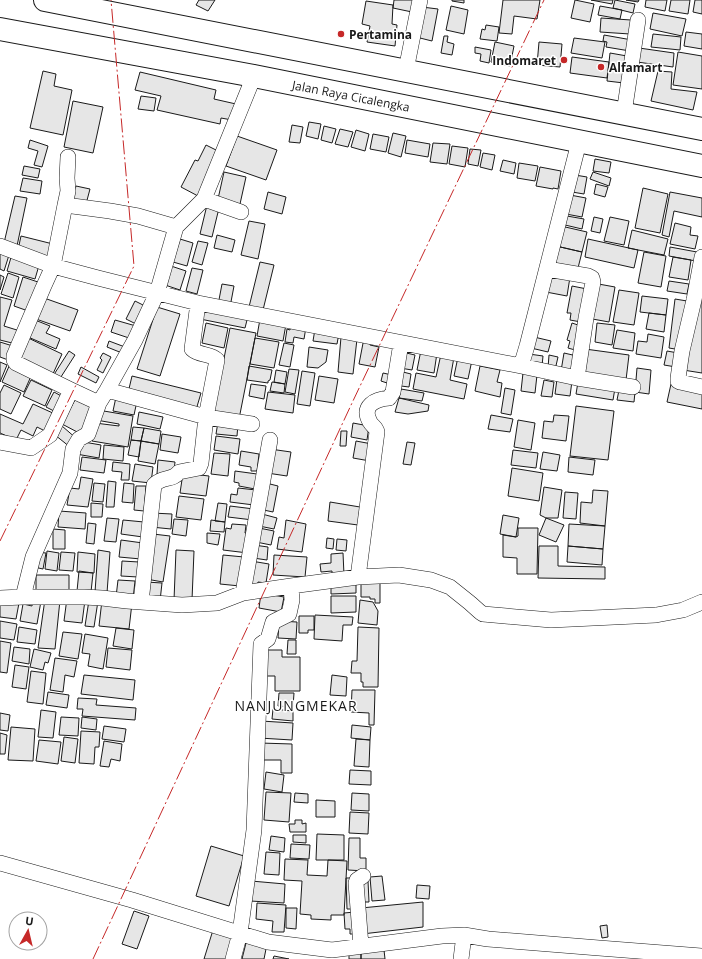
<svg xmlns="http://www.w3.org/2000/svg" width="702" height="959" font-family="'Open Sans',sans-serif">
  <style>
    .building { fill: #e6e6e6; stroke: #1a1a1a }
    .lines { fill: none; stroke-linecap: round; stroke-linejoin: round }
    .street-casing { stroke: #1a1a1a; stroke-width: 16 }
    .highway-casing { stroke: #1a1a1a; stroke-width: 24 }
    .street { stroke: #fff; stroke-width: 15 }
    .highway { stroke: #fff; stroke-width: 22 }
    .power { stroke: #c62828; stroke-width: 1; stroke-dasharray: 14 3 2 3; stroke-linecap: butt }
    .poi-dot { fill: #c62828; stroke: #fff; stroke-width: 1.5 }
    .labels { text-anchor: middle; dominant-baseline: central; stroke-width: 3; stroke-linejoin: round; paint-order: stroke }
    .poi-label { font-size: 12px; font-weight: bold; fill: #1a1a1a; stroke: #fff; text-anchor: start }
    .street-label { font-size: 12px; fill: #1a1a1a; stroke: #fff }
    .quarter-label { font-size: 14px; letter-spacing: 1px; fill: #1a1a1a; stroke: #fff }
  </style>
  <rect width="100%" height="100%" fill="#fff"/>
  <path class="building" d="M 199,0 L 215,0 L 208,11 L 196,5 Z
    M 394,0 L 415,0 L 412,12 L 393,8 Z
    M 452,0 L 464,0 L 464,3 L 452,1 Z
    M 503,0 L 540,0 L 537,19 L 514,16 L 512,34 L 499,33 Z
    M 575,0 L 594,4 L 590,22 L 571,18 Z
    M 591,0 L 613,0 L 612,4 Z
    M 615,0 L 635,4 L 633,13 L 613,8 Z
    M 626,0 L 639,0 L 638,2 Z
    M 646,0 L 667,0 L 665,11 L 645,7 Z
    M 671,0 L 690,0 L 688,14 L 669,11 Z
    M 695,0 L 702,0 L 702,14 L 693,12 Z
    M 366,1 L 393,5 L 392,24 L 397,25 L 395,46 L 367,42 L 370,26 L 362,24 Z
    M 451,6 L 468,10 L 464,34 L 446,30 Z
    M 600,6 L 622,10 L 620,19 L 598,15 Z
    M 422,7 L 438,9 L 432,41 L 416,37 Z
    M 653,13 L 686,19 L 682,36 L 650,29 Z
    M 601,18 L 631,20 L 630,34 L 600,32 Z
    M 486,25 L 499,27 L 497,41 L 480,39 L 482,29 L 485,30 Z
    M 686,32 L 702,34 L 702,49 L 684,46 Z
    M 653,34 L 681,37 L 680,50 L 651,47 Z
    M 604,35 L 632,40 L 630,51 L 606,47 L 607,42 L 603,41 Z
    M 444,36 L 448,36 L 447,42 L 454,44 L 452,55 L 441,53 Z
    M 574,38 L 605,42 L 602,58 L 571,53 Z
    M 495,42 L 514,46 L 510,66 L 491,62 Z
    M 539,42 L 562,44 L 560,67 L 537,65 Z
    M 475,47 L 491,50 L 489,63 L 480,61 L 481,54 L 475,53 Z
    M 639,48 L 674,53 L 673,67 L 637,62 Z
    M 678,52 L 702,56 L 702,89 L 673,85 Z
    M 610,53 L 627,56 L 624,83 L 607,81 Z
    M 572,57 L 609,62 L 607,78 L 570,73 Z
    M 43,71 L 56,74 L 54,86 L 72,90 L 63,135 L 30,128 Z
    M 658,71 L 672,72 L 671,89 L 697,92 L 693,110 L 651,101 Z
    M 140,72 L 216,90 L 214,99 L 236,104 L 232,120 L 221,118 L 220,124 L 157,110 L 161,96 L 135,90 Z
    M 141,96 L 156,98 L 154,111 L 138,109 Z
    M 73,101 L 103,107 L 93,153 L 64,147 Z
    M 309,122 L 321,124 L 318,139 L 306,136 Z
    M 292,125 L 303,127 L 300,143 L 289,142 Z
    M 324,126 L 336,129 L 332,143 L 321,140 Z
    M 340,129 L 353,132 L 348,147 L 335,144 Z
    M 356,130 L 369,134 L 365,151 L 351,147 Z
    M 393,133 L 406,136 L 401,157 L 388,153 Z
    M 373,134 L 389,137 L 386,152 L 370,149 Z
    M 237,136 L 277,150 L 266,180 L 226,166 Z
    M 30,140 L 48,146 L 42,167 L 34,165 L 38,151 L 28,148 Z
    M 407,140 L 430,144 L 428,157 L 405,153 Z
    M 433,143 L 450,144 L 447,164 L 430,162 Z
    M 206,145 L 220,152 L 198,196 L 181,187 L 195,160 L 198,161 Z
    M 452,146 L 468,148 L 465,167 L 449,164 Z
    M 470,149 L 481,150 L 478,166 L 468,164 Z
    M 483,153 L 495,155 L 492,170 L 480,167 Z
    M 595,159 L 611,162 L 609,173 L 593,171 Z
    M 503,160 L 516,163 L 514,174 L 500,171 Z
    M 519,163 L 538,166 L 535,181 L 517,178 Z
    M 24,166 L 40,169 L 38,178 L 22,175 Z
    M 540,167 L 561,171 L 558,189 L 553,188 L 553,189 L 536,186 Z
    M 224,172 L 246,177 L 240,204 L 218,199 Z
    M 593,172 L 611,178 L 609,186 L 590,179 Z
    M 575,175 L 587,177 L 584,194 L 572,192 Z
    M 23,178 L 42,181 L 40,194 L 20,191 Z
    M 596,184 L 608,187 L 605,197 L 594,194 Z
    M 76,186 L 90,189 L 86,204 L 72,200 Z
    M 643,188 L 668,194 L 660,233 L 635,228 Z
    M 268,192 L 286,197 L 282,214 L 264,209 Z
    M 670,192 L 702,198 L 702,217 L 674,211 L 669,237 L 662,235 Z
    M 570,195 L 586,198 L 582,217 L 566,214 Z
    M 15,196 L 27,198 L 17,246 L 4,243 Z
    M 207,205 L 219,208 L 212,237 L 200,234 Z
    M 567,216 L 584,219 L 582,229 L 565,225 Z
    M 594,217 L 603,219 L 600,233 L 591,231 Z
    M 610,217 L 629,221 L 624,245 L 604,241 Z
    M 249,221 L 265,224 L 258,259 L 241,255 Z
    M 675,223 L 691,227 L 690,235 L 698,236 L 695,249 L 670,244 Z
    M 561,226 L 587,232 L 582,252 L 556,246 Z
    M 632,230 L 668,239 L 664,255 L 628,248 Z
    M 217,235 L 235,240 L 232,252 L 214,248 Z
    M 21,236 L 53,244 L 50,258 L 18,250 Z
    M 180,239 L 193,243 L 187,266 L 173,262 Z
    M 588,239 L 638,250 L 634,268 L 585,257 Z
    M 198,241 L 208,243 L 202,265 L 192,262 Z
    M 556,246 L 582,252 L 577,272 L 552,266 Z
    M 670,247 L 697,252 L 696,261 L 669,256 Z
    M 0,249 L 10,252 L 4,271 L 0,269 Z
    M 644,252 L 666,256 L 661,287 L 638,283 Z
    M 12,254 L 40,262 L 35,279 L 7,271 Z
    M 673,257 L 691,260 L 688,280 L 669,277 Z
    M 260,262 L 274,265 L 263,310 L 249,307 Z
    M 171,266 L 186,271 L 180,290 L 165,285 Z
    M 192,268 L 203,270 L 197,294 L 186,291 Z
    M 8,273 L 19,277 L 13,298 L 1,294 Z
    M 549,273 L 570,277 L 567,296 L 546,292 Z
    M 0,275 L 4,277 L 0,290 Z
    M 23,277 L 41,283 L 31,312 L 14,306 Z
    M 669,281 L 689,284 L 687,294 L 667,291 Z
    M 593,283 L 615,287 L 609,322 L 587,318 Z
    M 222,284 L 234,286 L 230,307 L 218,305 Z
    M 572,286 L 587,289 L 581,322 L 570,320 L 571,313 L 567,313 Z
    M 619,290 L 639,293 L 634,325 L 613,322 Z
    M 702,294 L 702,373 L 683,370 Z
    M 642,296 L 668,299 L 666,315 L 640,312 Z
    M 0,297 L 12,300 L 4,326 L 20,331 L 16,344 L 0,340 Z
    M 44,298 L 78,310 L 70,331 L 36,319 Z
    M 675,299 L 687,301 L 681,350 L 669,348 Z
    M 135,301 L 147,307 L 138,325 L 126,319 Z
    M 157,307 L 180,314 L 160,376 L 137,369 Z
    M 203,307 L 248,316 L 245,328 L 200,319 Z
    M 649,313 L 666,315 L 664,332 L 646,329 Z
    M 260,319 L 286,324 L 283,341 L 257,336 Z
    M 35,320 L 50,326 L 46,333 L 60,339 L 56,349 L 28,337 Z
    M 115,320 L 136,326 L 132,339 L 111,332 Z
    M 206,323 L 228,328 L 224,348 L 202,343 Z
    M 572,323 L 581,326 L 575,350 L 568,348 L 570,341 L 567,340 Z
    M 597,323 L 615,325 L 612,345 L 595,342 Z
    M 291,324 L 306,327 L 304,339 L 294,337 L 293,343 L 285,342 L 287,329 L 290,330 Z
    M 230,328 L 256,333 L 239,419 L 213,414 Z
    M 315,329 L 339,333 L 337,344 L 313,341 Z
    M 617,330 L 635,333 L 633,351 L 613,348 Z
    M 648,334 L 664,337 L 661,358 L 636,354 L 638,341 L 647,342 Z
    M 24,336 L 62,354 L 52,376 L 15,359 Z
    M 341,337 L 357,339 L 353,374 L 338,372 Z
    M 534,337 L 551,341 L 548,352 L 531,348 Z
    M 255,338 L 279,342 L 274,368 L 250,364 Z
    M 364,338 L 371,340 L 370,345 L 379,347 L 375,367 L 359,364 Z
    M 109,341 L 125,347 L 122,353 L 107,347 Z
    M 0,342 L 16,347 L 11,361 L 0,357 Z
    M 284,343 L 294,345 L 290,367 L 279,365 Z
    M 309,347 L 328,350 L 326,362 L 318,368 L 307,367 Z
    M 585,349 L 629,355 L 626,380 L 581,374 Z
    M 421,350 L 437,353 L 434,373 L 417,370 Z
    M 69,351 L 75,355 L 59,380 L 53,376 Z
    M 667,351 L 678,353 L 676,367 L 664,365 Z
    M 402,352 L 415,355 L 412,370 L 400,368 Z
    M 103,353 L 111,357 L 103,373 L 97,370 L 102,360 L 100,358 Z
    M 564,353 L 577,356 L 574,373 L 561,371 Z
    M 441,354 L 454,357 L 450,380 L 467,384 L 464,399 L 413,389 L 416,373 L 436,377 Z
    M 529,354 L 543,356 L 542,366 L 527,364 Z
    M 549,355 L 558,357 L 555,370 L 548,368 Z
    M 458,357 L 472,360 L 468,379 L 454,376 Z
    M 0,362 L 7,365 L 0,382 Z
    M 10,364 L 32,374 L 24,392 L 2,382 Z
    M 249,366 L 272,370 L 270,380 L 268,381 L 268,383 L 247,380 Z
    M 480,366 L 500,370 L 497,382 L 502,383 L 500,397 L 475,391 Z
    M 81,367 L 99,377 L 96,383 L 78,374 Z
    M 637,368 L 651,370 L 649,394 L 635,392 Z
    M 289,369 L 299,370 L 295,394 L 285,392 Z
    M 276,370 L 287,372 L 285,384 L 274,382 Z
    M 302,371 L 315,373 L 310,406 L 297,404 Z
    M 403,372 L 411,374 L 409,387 L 401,386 Z
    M 383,373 L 392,375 L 390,384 L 381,381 Z
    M 523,373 L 537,375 L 535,393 L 521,391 Z
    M 132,376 L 201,393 L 196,410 L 128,393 Z
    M 319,376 L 338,379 L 334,403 L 315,400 Z
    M 557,379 L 572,381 L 570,396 L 555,394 Z
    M 31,380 L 52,390 L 45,406 L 23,396 Z
    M 544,380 L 554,382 L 552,397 L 541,396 Z
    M 272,382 L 285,384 L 284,393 L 270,391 Z
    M 578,382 L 615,388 L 613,400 L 576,394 Z
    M 251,384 L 266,386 L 264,399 L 249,396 Z
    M 671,384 L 702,391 L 702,409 L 667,402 Z
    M 4,385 L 21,393 L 11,414 L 0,409 L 0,393 Z
    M 505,388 L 515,390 L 511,415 L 501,413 Z
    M 401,389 L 424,393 L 422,401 L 399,398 Z
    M 619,390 L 635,392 L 634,402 L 617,400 Z
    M 54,392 L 65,398 L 58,413 L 46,407 Z
    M 268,392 L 295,395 L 293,413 L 265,409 Z
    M 116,397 L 137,401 L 134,415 L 113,411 Z
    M 76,398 L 95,408 L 81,434 L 62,424 Z
    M 399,398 L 429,405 L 428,411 L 408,414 L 395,412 Z
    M 33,404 L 55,414 L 47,432 L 37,427 L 33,436 L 21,430 L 16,440 L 0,433 L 0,414 L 23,424 Z
    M 576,406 L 614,411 L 608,460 L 570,456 Z
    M 98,410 L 133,416 L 128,447 L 92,441 L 95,423 L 119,426 L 119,424 L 96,420 Z
    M 139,412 L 163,417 L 160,429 L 137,424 Z
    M 491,415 L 513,419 L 510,432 L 488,429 Z
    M 554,415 L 569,416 L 566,441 L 542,438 L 544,421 L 553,422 Z
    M 518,420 L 535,423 L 531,450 L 514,447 Z
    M 218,422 L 238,424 L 237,436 L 216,434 Z
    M 353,423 L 369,426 L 367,440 L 351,437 Z
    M 62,426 L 77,439 L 70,447 L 55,435 Z
    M 133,427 L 144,428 L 141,441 L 131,440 Z
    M 144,428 L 161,431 L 159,444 L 141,441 Z
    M 341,431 L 347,431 L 346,446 L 340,446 Z
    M 162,434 L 181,437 L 178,453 L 160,450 Z
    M 216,436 L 240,439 L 238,454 L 214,450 Z
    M 131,440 L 141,441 L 139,457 L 128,455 Z
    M 78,441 L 101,445 L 99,458 L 76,454 Z
    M 141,441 L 159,444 L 155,464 L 138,461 Z
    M 356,441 L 372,444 L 370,461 L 353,458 Z
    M 407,442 L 415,443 L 411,465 L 403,464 Z
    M 104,445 L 124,447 L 123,461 L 103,459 Z
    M 270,449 L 291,452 L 287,476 L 267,473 Z
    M 513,450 L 538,453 L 536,468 L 511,465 Z
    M 241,451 L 259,454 L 257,471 L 251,471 L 251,467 L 239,465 Z
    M 543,452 L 560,455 L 557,471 L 540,469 Z
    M 214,453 L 230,454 L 228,476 L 211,474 Z
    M 82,457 L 106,460 L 104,473 L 80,470 Z
    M 569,457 L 595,460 L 593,475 L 568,472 Z
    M 158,460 L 175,462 L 174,471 L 157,474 Z
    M 113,462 L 130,464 L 129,480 L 121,480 L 122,472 L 112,471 Z
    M 135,464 L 153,467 L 151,483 L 132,481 Z
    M 512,468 L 543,473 L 539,501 L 508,496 Z
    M 235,471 L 257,474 L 255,489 L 239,486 L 239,483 L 234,482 Z
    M 183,473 L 209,476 L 206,496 L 180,493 Z
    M 81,477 L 93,479 L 88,507 L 67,505 L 70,488 L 79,489 Z
    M 108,481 L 116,482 L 114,507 L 106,507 Z
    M 94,483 L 105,484 L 103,502 L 92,501 Z
    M 124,483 L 134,484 L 133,503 L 122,502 Z
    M 266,483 L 278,486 L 273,512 L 259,509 Z
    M 136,486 L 146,486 L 144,511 L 134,510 Z
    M 544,487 L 562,490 L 558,518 L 546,518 L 540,515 Z
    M 238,488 L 256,490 L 254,505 L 230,502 L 231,494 L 237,495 Z
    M 593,490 L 608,491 L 605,526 L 580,523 L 581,502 L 592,503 Z
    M 565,492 L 578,493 L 576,519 L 563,518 Z
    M 179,496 L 204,499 L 201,520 L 176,517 Z
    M 330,502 L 360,507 L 358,525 L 328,521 Z
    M 91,503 L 103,504 L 102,517 L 91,517 Z
    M 218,503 L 227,504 L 225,522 L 215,521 Z
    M 230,506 L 254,509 L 253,520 L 228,517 Z
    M 59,511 L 86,513 L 85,529 L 58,527 Z
    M 152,513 L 172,514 L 171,529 L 151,527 Z
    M 262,514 L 277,518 L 274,529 L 259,526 Z
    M 503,515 L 519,518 L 516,537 L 500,534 Z
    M 107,518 L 119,519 L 116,542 L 104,541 Z
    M 546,518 L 564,525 L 556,542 L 539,535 Z
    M 174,519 L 188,520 L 186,536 L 172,534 Z
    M 123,520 L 144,522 L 143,537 L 121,534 Z
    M 211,520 L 225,522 L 224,532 L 210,531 Z
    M 286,520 L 306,524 L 302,552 L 277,549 L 279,537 L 284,538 Z
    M 88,523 L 96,524 L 94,544 L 86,543 Z
    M 232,524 L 246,525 L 245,533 L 251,534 L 248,553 L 223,550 L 226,528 L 231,529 Z
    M 569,524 L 605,526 L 603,549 L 568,546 Z
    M 259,528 L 274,531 L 271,545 L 256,542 Z
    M 518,528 L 538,528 L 537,574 L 517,574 L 517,558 L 503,557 L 503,535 L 516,537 L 518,536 Z
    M 53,529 L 65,530 L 65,549 L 53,549 Z
    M 207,533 L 220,534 L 218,545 L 207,543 Z
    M 153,534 L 170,536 L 163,582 L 146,579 Z
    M 327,538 L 334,539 L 333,549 L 326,548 Z
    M 337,539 L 347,540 L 346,551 L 336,550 Z
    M 121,540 L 143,543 L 141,559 L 119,557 Z
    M 254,545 L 268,547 L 267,560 L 253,558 Z
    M 539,546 L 558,546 L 558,566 L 605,567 L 605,579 L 538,578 Z
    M 568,546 L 603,549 L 602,565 L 567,562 Z
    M 98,550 L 110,552 L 107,593 L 95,592 Z
    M 176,550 L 194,551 L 192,600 L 174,600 Z
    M 47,551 L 59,553 L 57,571 L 45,569 Z
    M 36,552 L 46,553 L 43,569 L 34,567 Z
    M 61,552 L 75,553 L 73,571 L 59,570 Z
    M 78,552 L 95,554 L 94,573 L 77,572 Z
    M 343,553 L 344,575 L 332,576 L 332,571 L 321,572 L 320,564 L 331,563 L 331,554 Z
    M 223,555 L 244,557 L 240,586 L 220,584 Z
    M 274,555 L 307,557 L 305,577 L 273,575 Z
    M 122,561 L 139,562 L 138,577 L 121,576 Z
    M 251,561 L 269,564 L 266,583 L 258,582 L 257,586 L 247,584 Z
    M 79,571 L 93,573 L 91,592 L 77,591 Z
    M 36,575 L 69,575 L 69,594 L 36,594 Z
    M 361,579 L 380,580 L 380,603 L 375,603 L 375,599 L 370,599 L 370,597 L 361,597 Z
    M 118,580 L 135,581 L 133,599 L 116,597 Z
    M 356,581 L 356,593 L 331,594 L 331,582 Z
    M 146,582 L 162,583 L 160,601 L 144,599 Z
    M 261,593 L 284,597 L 281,612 L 259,608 Z
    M 331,596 L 356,596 L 356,612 L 331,613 Z
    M 67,598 L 85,600 L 82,623 L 64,621 Z
    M 33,599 L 41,601 L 37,624 L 20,621 L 23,604 L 32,606 Z
    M 45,599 L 60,600 L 55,649 L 38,648 Z
    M 0,600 L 19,603 L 16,619 L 0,617 Z
    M 89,600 L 98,601 L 94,627 L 85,626 Z
    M 102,600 L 132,603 L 129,629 L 99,626 Z
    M 360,600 L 373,602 L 378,611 L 377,625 L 358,623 Z
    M 315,615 L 353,617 L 352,625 L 343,625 L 342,641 L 314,639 Z
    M 299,616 L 314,616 L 314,630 L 308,630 L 308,633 L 299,633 Z
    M 0,621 L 17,624 L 14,640 L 0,638 Z
    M 279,621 L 297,622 L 296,639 L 278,638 Z
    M 19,627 L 37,630 L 35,644 L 17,642 Z
    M 358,627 L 379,628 L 378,687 L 363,687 L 363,682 L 361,682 L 361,673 L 351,673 L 352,661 L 357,661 Z
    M 116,628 L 134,630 L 132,649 L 113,646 Z
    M 63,632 L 82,634 L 78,659 L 59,656 Z
    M 85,634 L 108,638 L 103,669 L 88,666 L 90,654 L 82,653 Z
    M 288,640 L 296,640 L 296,654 L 287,654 Z
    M 0,641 L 11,643 L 7,673 L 0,672 Z
    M 14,647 L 30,649 L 29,664 L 12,661 Z
    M 108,648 L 132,650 L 130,670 L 106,667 Z
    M 34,649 L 51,653 L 48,663 L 45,662 L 43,670 L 30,667 Z
    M 264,650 L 282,650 L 282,657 L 300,657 L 300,691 L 275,691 L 275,676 L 264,676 Z
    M 55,658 L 77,661 L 74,677 L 65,675 L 63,692 L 50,690 Z
    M 15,665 L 29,667 L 26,689 L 12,687 Z
    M 31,671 L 46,673 L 43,704 L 27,702 Z
    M 84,675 L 135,680 L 133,700 L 81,694 Z
    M 332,675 L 347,677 L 346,696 L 330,695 Z
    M 352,690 L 375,690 L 374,725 L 369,725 L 369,713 L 351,712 Z
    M 48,692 L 69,695 L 67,708 L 46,705 Z
    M 279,693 L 294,693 L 293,707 L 278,706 Z
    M 78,698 L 97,699 L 96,705 L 136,708 L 135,720 L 82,716 L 83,709 L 77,709 Z
    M 273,709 L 293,711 L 293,721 L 272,719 Z
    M 41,710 L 56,712 L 53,738 L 38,737 Z
    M 0,713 L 10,715 L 8,731 L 0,730 Z
    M 61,717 L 79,718 L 78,736 L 59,735 Z
    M 82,717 L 97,719 L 96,730 L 81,728 Z
    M 261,721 L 293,723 L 292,740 L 259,738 Z
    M 352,725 L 371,727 L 370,740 L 351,738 Z
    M 104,726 L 126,729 L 124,742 L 102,739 Z
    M 11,727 L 35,729 L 33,761 L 8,760 Z
    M 81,731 L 100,732 L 99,747 L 95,747 L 94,764 L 79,763 Z
    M 0,733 L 7,735 L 5,754 L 0,754 Z
    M 64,737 L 78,739 L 75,763 L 61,761 Z
    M 356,739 L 370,740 L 369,767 L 354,766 Z
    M 39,740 L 61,742 L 58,764 L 36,761 Z
    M 104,741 L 122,744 L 120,761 L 111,759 L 109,767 L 100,766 Z
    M 260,743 L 292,744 L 292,773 L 281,773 L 281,760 L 260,760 Z
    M 350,770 L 371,771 L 371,785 L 349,784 Z
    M 266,772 L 284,775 L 282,792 L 264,789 Z
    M 266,792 L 291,793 L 289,822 L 264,820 Z
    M 295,793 L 308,794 L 308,803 L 294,802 Z
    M 352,793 L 369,794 L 369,811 L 351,810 Z
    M 316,800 L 335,801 L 335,817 L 316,817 Z
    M 350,812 L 369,813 L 368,834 L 349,833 Z
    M 295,820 L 302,820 L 302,824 L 306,823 L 306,832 L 290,832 L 289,824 L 295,824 Z
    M 317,834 L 344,835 L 344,860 L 316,860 Z
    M 293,835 L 306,835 L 306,843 L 293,842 Z
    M 271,836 L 285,838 L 284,852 L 269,850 Z
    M 349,838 L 360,838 L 360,858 L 366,858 L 366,871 L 348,870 Z
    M 291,844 L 310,845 L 309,859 L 290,858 Z
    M 211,846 L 244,856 L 229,906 L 196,896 Z
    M 266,852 L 280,853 L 279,875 L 264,874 Z
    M 285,859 L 308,860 L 307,875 L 327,876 L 328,860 L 347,861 L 344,915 L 331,915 L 331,920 L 311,919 L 311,915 L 300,914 L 302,881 L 284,880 Z
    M 382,876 L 385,900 L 372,901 L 370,877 Z
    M 346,878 L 353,878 L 354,909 L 347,909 Z
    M 251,881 L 285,884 L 284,903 L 250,901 Z
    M 368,881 L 369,902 L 360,902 L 359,882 Z
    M 417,885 L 430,886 L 429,899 L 416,898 Z
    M 423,902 L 423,927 L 362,934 L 361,908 Z
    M 257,903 L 286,905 L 284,932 L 272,932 L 273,921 L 256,919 Z
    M 286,908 L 297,908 L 296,929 L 286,928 Z
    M 134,911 L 149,916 L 137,949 L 122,944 Z
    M 355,912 L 356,934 L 350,934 L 350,929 L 345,929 L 344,913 Z
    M 607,925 L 608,937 L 602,938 L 600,926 Z
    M 213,930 L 234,936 L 228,959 L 204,959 Z
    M 247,939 L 267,944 L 264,959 L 242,959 Z
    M 384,950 L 385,959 L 361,959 L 361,952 Z
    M 361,952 L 361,959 L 349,959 L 349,953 Z
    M 274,956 L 289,959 L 273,959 Z"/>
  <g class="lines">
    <g class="street-casing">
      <path id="street" d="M 406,70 L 420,0
        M 624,113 L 638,20
        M 68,157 L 67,178 L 68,191 L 65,205 L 110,211 L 138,216 L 176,227
        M 204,199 L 241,212
        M 65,205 L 53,266 L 43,288 L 14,356 L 14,360 L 16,363 L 71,390 L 99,403
        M 0,246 L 53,266 L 98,278 L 198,303 L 521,366 L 577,378 L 633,387
        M 702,257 L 694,300 L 682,351 L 678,378 L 678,381 L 680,382 L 702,387
        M 547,269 L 588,276 L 592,278 L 593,282 L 586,318 L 577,378
        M 521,366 L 527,346 L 579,142
        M 107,390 L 206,417 L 252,424
        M 0,442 L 31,448 L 50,435 L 71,390
        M 358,577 L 377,432 C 376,427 372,426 370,422 C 361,406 375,399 389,398 L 393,392 L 401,343
        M 243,593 L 270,440
        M 23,597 L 33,557 L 70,473 L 73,449 L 79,439 L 88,434 L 99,403 L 107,390 L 135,340 L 157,293 L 176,227 L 204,199 L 254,76
        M 0,598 L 23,597 L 84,597 L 102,598 L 127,601 L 182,605 L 217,603 L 243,593 L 291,586 L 358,577 L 399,575 L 431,580 L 450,587 L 470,603 L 480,612 L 483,614 L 551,620 L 656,615 L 683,610 L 702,602
        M 141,602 L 154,485 C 162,476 173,481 179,472 L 199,468 L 201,463 L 206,417 L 217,360 C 211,353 199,356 192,349 L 198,303
        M 0,863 L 132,900 L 268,942 L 332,950 L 442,936 L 464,935 L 488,939 L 599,948 L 702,956
        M 361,946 L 356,883 L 357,880 L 363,876
        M 233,959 L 240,933 L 254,830 L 261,644 L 268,639 L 273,622 L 289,614 L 292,600 L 291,586
        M 461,959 L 464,935"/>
    </g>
    <g class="highway-casing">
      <path id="highway" d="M 45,0 L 702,129
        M 0,29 L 254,76 L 702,166"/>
    </g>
    <use href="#street" class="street"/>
    <use href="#highway" class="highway"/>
    <path class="power" d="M 0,541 L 134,266 L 111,0
      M 93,959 L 352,403 L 544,0"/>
  </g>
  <g class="poi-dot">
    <circle cx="341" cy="34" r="4"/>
    <circle cx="564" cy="60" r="4"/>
    <circle cx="601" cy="67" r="4"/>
  </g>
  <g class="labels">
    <g class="poi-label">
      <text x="349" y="34">Pertamina</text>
      <text x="556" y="60" text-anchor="end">Indomaret</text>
      <text x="609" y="67">Alfamart</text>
    </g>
    <g class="street-label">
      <text transform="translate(351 96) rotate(11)">Jalan Raya Cicalengka</text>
    </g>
    <g class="quarter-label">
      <text x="296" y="705">NANJUNGMEKAR</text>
    </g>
  </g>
  <g transform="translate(28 931) rotate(8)"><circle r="19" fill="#ffffff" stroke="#a3a3a3"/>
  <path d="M0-3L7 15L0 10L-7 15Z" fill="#c62828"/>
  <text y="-6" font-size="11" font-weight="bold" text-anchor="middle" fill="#1a1a1a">U</text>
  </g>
</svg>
